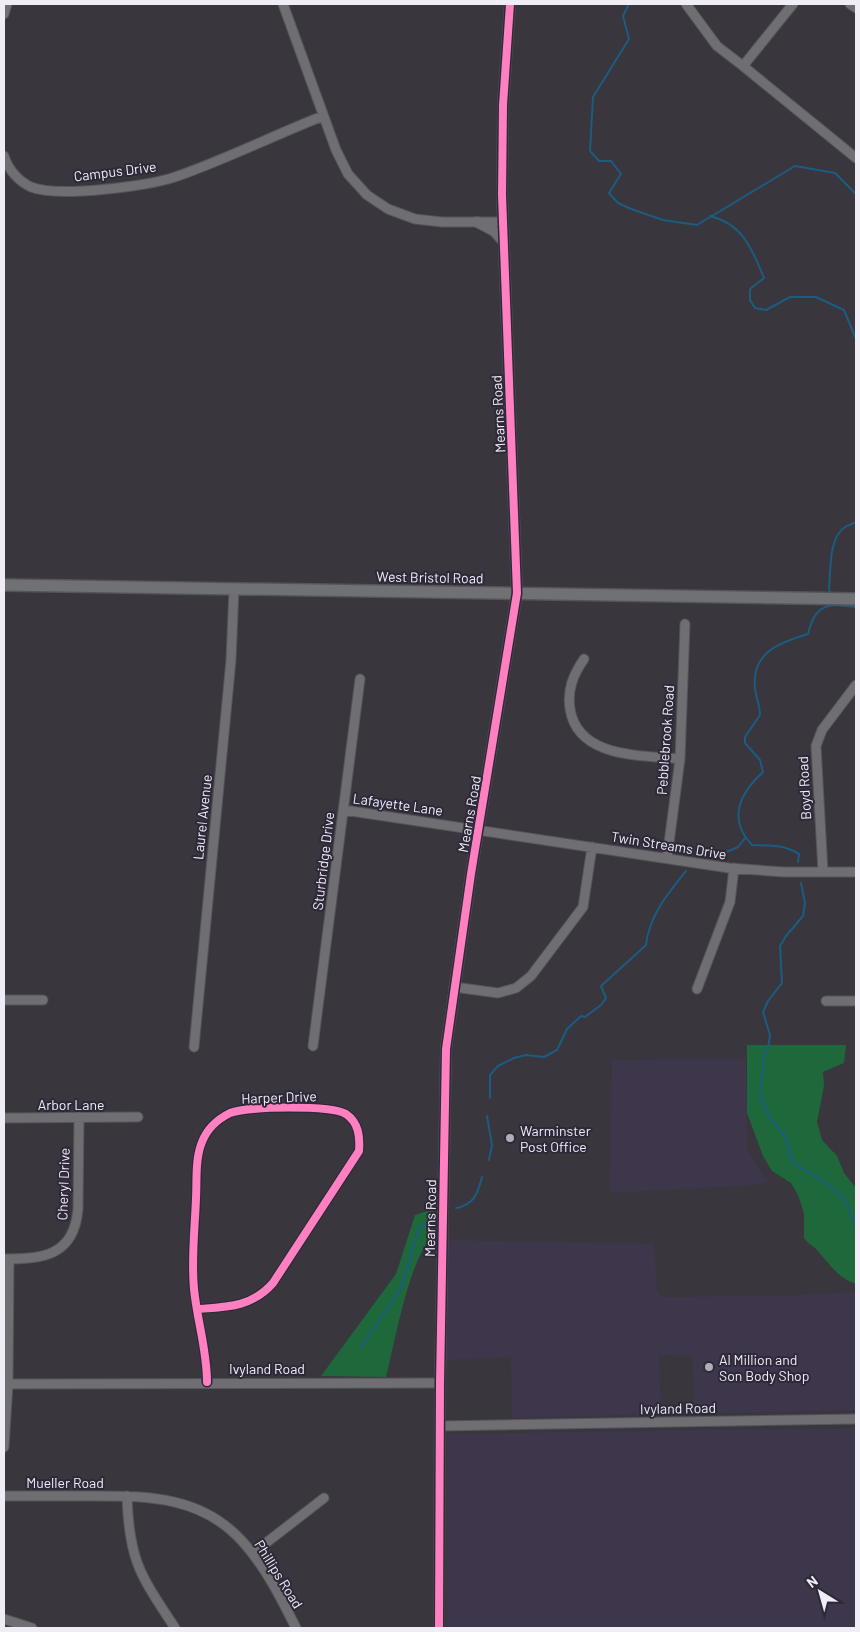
<svg xmlns="http://www.w3.org/2000/svg" width="860" height="1632" font-family="Barlow,sans-serif">
  <style>
    .built { fill: #3e374b }
    .forest { fill: #1e683b }
    .lines { fill: none; stroke-linecap: round; stroke-linejoin: round }
    .stream { stroke: #1c5c81; stroke-width: 2 }
    .minor-casing { stroke: #56545b; stroke-width: 11 }
    .tertiary-casing { stroke: #56545b; stroke-width: 12 }
    .secondary-casing { stroke: #56545b; stroke-width: 14 }
    .minor { stroke: #6f6e72; stroke-width: 9 }
    .tertiary { stroke: #6f6e72; stroke-width: 10 }
    .secondary { stroke: #707175; stroke-width: 11 }
    .cycleway-casing { stroke: #2e2838; stroke-width: 11 }
    .cycleway { stroke: #ff80c0; stroke-width: 8 }
    .poi-dot { fill: #b0adb6; stroke: #2e2838; stroke-width: 2 }
    .labels { text-anchor: middle; dominant-baseline: central; stroke-width: 4; stroke-linejoin: round; paint-order: stroke }
    .street-label { font-size: 14px; fill: #f0edf7; stroke: #2e2838 }
    .poi-label { font-size: 14px; fill: #f0edf7; stroke: #2e2838; text-anchor: start }
  </style>
  <rect width="100%" height="100%" fill="#39363e"/>
  <path class="built" d="M 746,1059 L 747,1149 L 767,1181 L 757,1185 L 610,1193 L 612,1060 Z
    M 449,1240 L 654,1244 L 657,1291 L 662,1297 L 777,1296 L 856,1292 L 856,1410 L 694,1414 L 693,1356 L 659,1355 L 661,1414 L 512,1418 L 511,1357 L 444,1360 Z
    M 856,1428 L 856,1628 L 447,1628 L 447,1434 Z"/>
  <path class="forest" d="M 747,1045 L 846,1045 L 844,1063 L 823,1072 L 824,1086 L 817,1122 L 822,1140 L 837,1156 L 844,1173 L 856,1188 L 856,1284 C 838,1278 830,1265 818,1251 C 814,1246 808,1244 804,1238 L 804,1213 L 798,1195 L 791,1183 L 772,1171 L 763,1156 L 747,1113 Z
    M 434,1209 L 434,1233 C 408,1262 396,1338 386,1377 L 321,1376 L 396,1274 L 415,1215 Z"/>
  <g class="lines">
    <path class="stream" d="M 629,4 L 623,16 L 629,39 L 593,97 L 590,151 L 599,161 L 611,161 L 621,174 L 609,193 L 618,203 L 631,209 L 663,220 L 697,225 L 795,166 L 835,173 L 856,194
      M 710,216 C 743,224 752,249 764,278 L 750,289 L 750,300 L 755,308 L 766,310 L 790,297 L 816,297 L 844,310 L 856,339
      M 831,594 L 829,589 C 831,572 828,538 845,527 C 848,525 853,524 856,522
      M 836,605 L 856,607
      M 722,854 L 738,847 L 745,838
      M 798,862 L 799,854 C 783,844 770,846 752,845 C 727,819 740,793 763,772 L 760,760 L 745,743 L 745,737 L 760,715 C 760,706 756,697 755,688 C 751,652 781,642 808,634 C 812,618 817,606 835,605
      M 801,883 L 805,903 L 803,916 L 786,936 L 780,946 L 782,983 L 768,1001 L 763,1012 L 770,1035 L 768,1048 L 764,1055 L 760,1097 L 771,1120 L 786,1137 L 792,1162 C 809,1173 833,1185 845,1201 C 851,1209 851,1218 856,1226
      M 490,1098 L 490,1075 L 498,1066 L 514,1058 L 526,1055 L 544,1057 L 557,1050 L 567,1029 L 581,1016 L 585,1017 L 601,1005 L 606,998 L 601,986 L 646,945 C 649,916 668,893 686,871
      M 487,1116 L 492,1145 L 489,1160
      M 456,1208 C 474,1205 478,1193 482,1177
      M 361,1347 L 401,1288 L 419,1228 L 432,1222"/>
    <g class="minor-casing">
      <path id="minor" d="M 283,4 L 336,150 L 348,174 L 367,195 L 388,209 L 415,219 L 442,222 L 503,222
        M 686,4 L 717,46 L 743,66
        M 793,4 L 743,66 L 856,158
        M 850,4 L 856,8
        M 4,14 L 7,4
        M 4,156 C 8,169 18,181 31,187 C 58,198 147,186 175,177 C 225,160 274,135 323,116
        M 584,659 C 573,675 567,690 570,709 C 578,759 643,755 680,759
        M 344,810 L 729,868 L 784,872 L 856,872
        M 667,858 L 680,759 L 685,624
        M 823,872 L 816,746 L 822,730 L 856,685
        M 454,987 L 498,993 L 516,988 L 531,976 L 583,907 L 592,847
        M 697,989 L 730,902 L 734,868
        M 4,1000 L 43,1000
        M 826,1001 L 856,1001
        M 313,1046 L 360,679
        M 194,1047 L 231,660 L 234,589
        M 4,1118 L 138,1117
        M 4,1259 C 43,1259 74,1256 78,1209 L 79,1117
        M 198,1309 C 227,1307 252,1307 273,1283 L 359,1151 C 360,1137 359,1123 346,1114 C 331,1105 247,1106 230,1113 C 218,1119 207,1129 202,1142 C 195,1159 197,1180 196,1198 C 195,1227 191,1259 194,1289 C 197,1320 207,1350 207,1382
        M 4,1384 L 440,1383
        M 440,1426 L 856,1419
        M 4,1447 L 8,1384 L 9,1259
        M 4,1496 C 34,1496 65,1496 95,1496 C 150,1496 202,1497 242,1541 C 265,1566 281,1598 296,1628
        M 127,1496 C 129,1562 141,1576 175,1628
        M 253,1553 L 324,1498
        M 4,1619 L 32,1628"/>
    </g>
    <g class="tertiary-casing">
      <path id="tertiary" d="M 477,222 L 494,231 L 504,242
        M 439,1628 L 440,1383 L 446,1049 L 471,874 L 517,593 L 502,195 L 503,105 L 510,4"/>
    </g>
    <g class="secondary-casing">
      <path id="secondary" d="M 4,585 L 856,599"/>
    </g>
    <use href="#minor" class="minor"/>
    <use href="#tertiary" class="tertiary"/>
    <use href="#secondary" class="secondary"/>
    <g class="cycleway-casing">
      <path id="cycleway" d="M 198,1309 C 227,1307 252,1307 273,1283 L 359,1151 C 360,1137 359,1123 346,1114 C 331,1105 247,1106 230,1113 C 218,1119 207,1129 202,1142 C 195,1159 197,1180 196,1198 C 195,1227 191,1259 194,1289 C 197,1320 207,1350 207,1382
        M 439,1628 L 440,1383 L 446,1049 L 471,874 L 517,593 L 502,195 L 503,105 L 510,4"/>
    </g>
    <use href="#cycleway" class="cycleway"/>
  </g>
  <g class="poi-dot">
    <circle cx="510" cy="1138" r="5"/>
    <circle cx="709" cy="1367" r="5"/>
  </g>
  <g class="labels">
    <g class="street-label">
      <text transform="translate(115 171) rotate(-7)">Campus Drive</text>
      <text transform="translate(498 414) rotate(-93)">Mearns Road</text>
      <text transform="translate(430 577) rotate(1)">West Bristol Road</text>
      <text transform="translate(665 740) rotate(-86)">Pebblebrook Road</text>
      <text transform="translate(804 788) rotate(-93)">Boyd Road</text>
      <text transform="translate(398 804) rotate(8)">Lafayette Lane</text>
      <text transform="translate(469 814) rotate(-80)">Mearns Road</text>
      <text transform="translate(202 817) rotate(-84)">Laurel Avenue</text>
      <text transform="translate(669 845) rotate(9)">Twin Streams Drive</text>
      <text transform="translate(323 861) rotate(-83)">Sturbridge Drive</text>
      <text transform="translate(279 1097) rotate(-2)">Harper Drive</text>
      <text x="71" y="1104">Arbor Lane</text>
      <text transform="translate(63 1184) rotate(-88)">Cheryl Drive</text>
      <text transform="translate(430 1218) rotate(-89)">Mearns Road</text>
      <text x="267" y="1368">Ivyland Road</text>
      <text transform="translate(678 1408) rotate(-1)">Ivyland Road</text>
      <text x="65" y="1482">Mueller Road</text>
      <text transform="translate(279 1574) rotate(58)">Phillips Road</text>
    </g>
    <g class="poi-label">
      <text x="520" y="1130">Warminster<tspan x="520" dy="16">Post Office</tspan></text>
      <text x="719" y="1359">Al Million and<tspan x="719" dy="16">Son Body Shop</tspan></text>
    </g>
  </g>
  <rect width="860" height="1632" fill="none" stroke="#f0edf7" stroke-width="10"/>
  <g transform="translate(820 1592) rotate(323)" stroke="#2e2838" stroke-width="4" paint-order="stroke">
  <path d="M0-4L9 19L0 12L-9 19Z" fill="#f0edf7"/>
  <text y="-8" font-size="14" font-weight="bold" text-anchor="middle" fill="#f0edf7">N</text>
  </g>
</svg>
